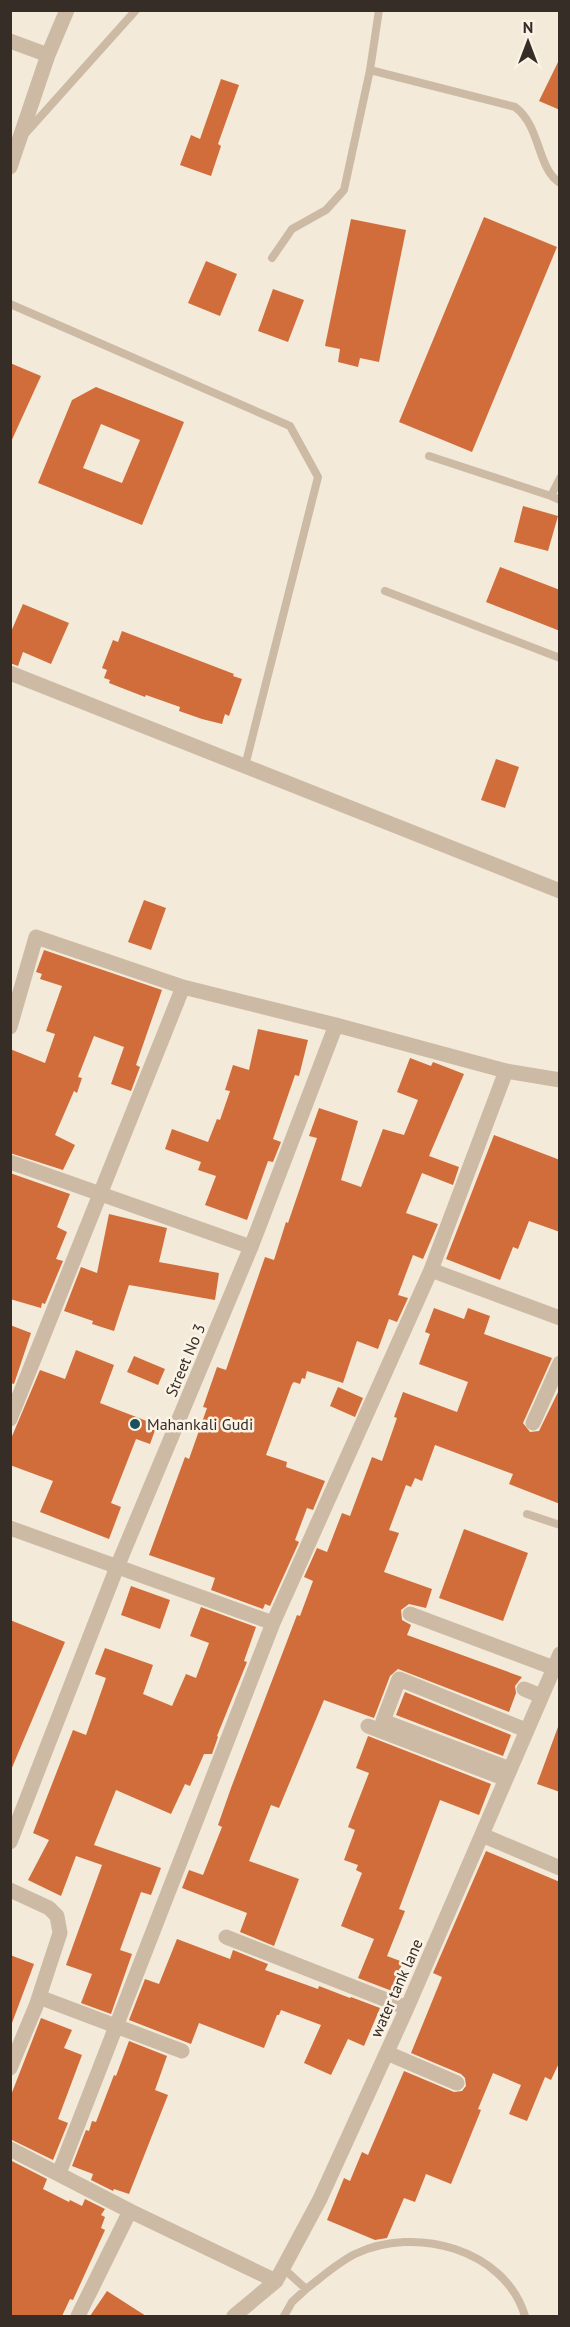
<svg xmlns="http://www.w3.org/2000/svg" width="570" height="2327" font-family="'PT Sans',sans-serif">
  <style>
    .building { fill: #d06d3b; fill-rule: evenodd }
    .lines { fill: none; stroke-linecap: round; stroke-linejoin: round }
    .lane { stroke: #cdbaa4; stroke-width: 8 }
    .street { stroke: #cdbaa4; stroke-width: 15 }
    .poi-dot { fill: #19525c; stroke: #fbf3e6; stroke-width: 2 }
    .labels { text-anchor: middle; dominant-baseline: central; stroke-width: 5; stroke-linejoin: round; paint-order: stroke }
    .street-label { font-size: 16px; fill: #372d27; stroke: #fbf3e6 }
    .poi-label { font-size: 16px; fill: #372d27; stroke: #fbf3e6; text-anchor: start }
  </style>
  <rect width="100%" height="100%" fill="#f4ead9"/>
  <path class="building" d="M 560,58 L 560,110 L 539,101 Z
    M 221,79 L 239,85 L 218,144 L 221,146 L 211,176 L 180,165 L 191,135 L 200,139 Z
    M 484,217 L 557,247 L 472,452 L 399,422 Z
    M 351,219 L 406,230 L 379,362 L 360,358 L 358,367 L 338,362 L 340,349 L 325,346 Z
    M 206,261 L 237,274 L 220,316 L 188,303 Z
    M 273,289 L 304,300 L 288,342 L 258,331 Z
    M 10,363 L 41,376 L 10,444 Z
    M 96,387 L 184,422 L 142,525 L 38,483 L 72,400 ZM 101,424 L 140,440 L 122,483 L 83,468 Z
    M 523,506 L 558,516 L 548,551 L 514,542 Z
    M 500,567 L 560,590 L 560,631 L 486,602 Z
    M 23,604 L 69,623 L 51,664 L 23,652 L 18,666 L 10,663 L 10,634 Z
    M 122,631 L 234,674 L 233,676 L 242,679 L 229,716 L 225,714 L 222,724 L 202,719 L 179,711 L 180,707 L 146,695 L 145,697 L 109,683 L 110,680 L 104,678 L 107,670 L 102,668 L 113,640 L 118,642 Z
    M 496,759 L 519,767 L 505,808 L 481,800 Z
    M 144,900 L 166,908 L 151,950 L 128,942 Z
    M 44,950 L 162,990 L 136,1065 L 140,1067 L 131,1091 L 111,1084 L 124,1047 L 94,1036 L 78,1077 L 82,1078 L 77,1093 L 74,1091 L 55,1135 L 75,1145 L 63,1170 L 10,1153 L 10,1049 L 45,1063 L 55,1034 L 46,1031 L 62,986 L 40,979 L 42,974 L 36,972 Z
    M 258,1029 L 308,1040 L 299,1076 L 295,1075 L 273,1139 L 281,1142 L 273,1162 L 268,1161 L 247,1220 L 205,1205 L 216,1176 L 198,1170 L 201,1162 L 165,1149 L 172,1129 L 208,1142 L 217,1119 L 220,1120 L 230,1091 L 225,1090 L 233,1065 L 249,1070 Z
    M 410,1058 L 431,1066 L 433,1062 L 464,1074 L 429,1156 L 459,1167 L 453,1185 L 422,1173 L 406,1213 L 438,1224 L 423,1259 L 413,1255 L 398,1295 L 408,1298 L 397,1322 L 389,1319 L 378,1349 L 357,1341 L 343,1383 L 307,1371 L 305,1379 L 302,1378 L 300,1384 L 294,1382 L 292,1384 L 266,1455 L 287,1462 L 286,1467 L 325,1481 L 313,1510 L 307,1508 L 295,1540 L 299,1542 L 270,1606 L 265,1604 L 263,1609 L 211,1590 L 215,1578 L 149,1555 L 185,1457 L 189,1459 L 207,1408 L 203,1407 L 217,1367 L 226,1370 L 265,1257 L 274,1260 L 286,1222 L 288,1223 L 317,1138 L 309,1136 L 319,1108 L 358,1121 L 341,1180 L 361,1187 L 383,1129 L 404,1135 L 418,1100 L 397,1092 Z
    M 494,1135 L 560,1160 L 560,1232 L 529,1221 L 518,1249 L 513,1247 L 500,1280 L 446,1259 Z
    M 10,1173 L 70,1194 L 57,1227 L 67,1232 L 56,1259 L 63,1261 L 45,1304 L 42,1303 L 41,1308 L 10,1299 Z
    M 109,1214 L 167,1228 L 159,1262 L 219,1273 L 215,1300 L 129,1285 L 114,1331 L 92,1324 L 93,1321 L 64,1311 L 81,1267 L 97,1273 Z
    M 434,1308 L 464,1319 L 468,1308 L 490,1316 L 484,1334 L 552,1358 L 523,1423 L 530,1432 L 539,1431 L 560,1388 L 560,1504 L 509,1484 L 513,1474 L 435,1445 L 422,1481 L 415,1478 L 411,1487 L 406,1485 L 389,1530 L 399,1533 L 384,1572 L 432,1589 L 426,1608 L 409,1604 L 401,1610 L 402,1620 L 411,1625 L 407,1635 L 522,1677 L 515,1686 L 516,1693 L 509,1712 L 398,1669 L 390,1676 L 374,1718 L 324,1700 L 279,1808 L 271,1805 L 249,1861 L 299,1879 L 274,1946 L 240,1932 L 247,1913 L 182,1888 L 189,1870 L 203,1875 L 222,1827 L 218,1825 L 231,1788 L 297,1615 L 300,1616 L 313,1581 L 304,1577 L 317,1548 L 327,1552 L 342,1513 L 350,1516 L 372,1457 L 382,1461 L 397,1418 L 394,1417 L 403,1392 L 457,1412 L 468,1382 L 419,1364 L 430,1334 L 425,1332 Z
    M 10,1325 L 31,1333 L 14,1384 L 10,1383 Z
    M 76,1350 L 114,1365 L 100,1403 L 157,1425 L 150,1444 L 136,1439 L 111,1503 L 121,1507 L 109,1539 L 40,1512 L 53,1481 L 10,1465 L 10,1441 L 40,1370 L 65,1379 Z
    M 134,1356 L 165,1369 L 158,1385 L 127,1372 Z
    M 338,1387 L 363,1398 L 355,1417 L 330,1406 Z
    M 464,1529 L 528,1553 L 503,1621 L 439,1598 Z
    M 131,1586 L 170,1600 L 160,1629 L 121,1615 Z
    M 201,1607 L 256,1627 L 244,1661 L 247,1662 L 217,1736 L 218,1737 L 212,1754 L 204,1754 L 190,1786 L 185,1784 L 171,1814 L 116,1790 L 94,1845 L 161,1868 L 151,1895 L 141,1892 L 120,1950 L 132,1954 L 111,2014 L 81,2003 L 92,1974 L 66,1965 L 102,1865 L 76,1856 L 61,1896 L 28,1880 L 49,1840 L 33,1833 L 73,1730 L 86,1735 L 106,1678 L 95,1674 L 105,1648 L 153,1665 L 143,1694 L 172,1706 L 186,1674 L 196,1678 L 209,1643 L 190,1636 Z
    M 10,1620 L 65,1642 L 11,1770 L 10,1770 Z
    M 405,1692 L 511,1735 L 503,1756 L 396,1715 Z
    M 558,1727 L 560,1727 L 560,1792 L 537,1784 Z
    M 368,1736 L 491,1784 L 479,1815 L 440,1800 L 399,1909 L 405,1911 L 387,1956 L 403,1962 L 392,1991 L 358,1978 L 374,1939 L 341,1926 L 362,1873 L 356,1870 L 358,1865 L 344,1860 L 355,1830 L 348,1827 L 369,1773 L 356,1768 Z
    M 486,1851 L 560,1882 L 560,2061 L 551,2080 L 545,2077 L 527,2121 L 509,2114 L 521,2085 L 493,2073 L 478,2109 L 481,2110 L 451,2184 L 426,2174 L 415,2202 L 404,2198 L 387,2238 L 375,2240 L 327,2220 L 344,2178 L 350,2181 L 362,2152 L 368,2155 L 404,2071 L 454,2092 L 462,2091 L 466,2086 L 465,2078 L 461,2074 L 411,2053 L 442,1977 L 433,1973 Z
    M 177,1939 L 230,1959 L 233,1950 L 268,1964 L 265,1970 L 318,1989 L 319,1986 L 350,1998 L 351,1997 L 380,2008 L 364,2046 L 348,2039 L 331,2075 L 304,2063 L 321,2025 L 281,2010 L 279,2015 L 277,2015 L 264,2048 L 199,2023 L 191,2044 L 129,2020 L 145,1979 L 159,1984 Z
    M 10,1955 L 34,1964 L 12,2023 L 10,2023 Z
    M 41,2018 L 72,2030 L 64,2048 L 82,2055 L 58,2119 L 68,2123 L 53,2160 L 10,2139 L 11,2095 Z
    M 129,2041 L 167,2056 L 155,2090 L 168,2095 L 129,2194 L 114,2189 L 113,2191 L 91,2180 L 93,2174 L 72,2166 L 86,2130 L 89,2131 L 92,2121 L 96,2122 L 114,2075 L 116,2076 Z
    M 10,2160 L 47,2179 L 43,2189 L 69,2202 L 70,2200 L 82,2206 L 85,2199 L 105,2209 L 101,2215 L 105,2217 L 101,2228 L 105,2230 L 73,2300 L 70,2299 L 62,2316 L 10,2316 Z
    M 107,2291 L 146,2316 L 90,2316 Z"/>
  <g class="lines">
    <path class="lane" d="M 370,70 L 515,107 C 541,126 537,169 560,183
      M 24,135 L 136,10
      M 272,258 L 292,229 L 326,210 L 344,190 L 370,70 L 379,10
      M 10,304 L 290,426 L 318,477 L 245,766
      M 429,456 L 551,496 L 560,478
      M 551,496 L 560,500
      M 385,591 L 560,658
      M 527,1514 L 560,1525
      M 283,2268 L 306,2289 C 322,2277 337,2263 355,2254 C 415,2225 505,2249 525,2316
      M 284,2316 L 292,2302 L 306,2289"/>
    <path class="street" d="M 10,41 L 48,55
      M 10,167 L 48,55 L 67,10
      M 10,673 L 560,891
      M 10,1027 L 36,937 L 183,987 L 336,1025 L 506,1071 L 560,1080
      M 10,1162 L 251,1247
      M 431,1270 L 560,1318
      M 10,1419 L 183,987
      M 533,1423 L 560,1363
      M 10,1528 L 273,1623
      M 410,1614 L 554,1668
      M 524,1689 L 541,1696
      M 368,1726 L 506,1779
      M 510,1769 L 383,1721 L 399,1679 L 526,1730
      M 482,1835 L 560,1868
      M 10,1842 L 117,1567 L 251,1247 L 336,1025
      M 10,1890 L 49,1908 L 57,1916 L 60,1933 L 36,2006 L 10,2068
      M 226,1937 L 407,2008
      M 39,1997 L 182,2051
      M 387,2053 L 457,2083
      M 10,2149 L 130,2211 L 276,2281
      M 59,2173 L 273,1623 L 431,1270 L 506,1071
      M 78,2316 L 130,2211
      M 234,2316 L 276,2281 L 320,2199 L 407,2008 L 560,1654"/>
  </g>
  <circle class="poi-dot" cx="135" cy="1424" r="6"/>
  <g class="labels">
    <g class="street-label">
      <text transform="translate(185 1360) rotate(-67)">Street No 3</text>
      <text transform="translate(396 1988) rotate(-66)">water tank lane</text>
    </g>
    <g class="poi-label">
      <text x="147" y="1424">Mahankali Gudi</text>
    </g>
  </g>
  <rect width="570" height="2327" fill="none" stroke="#372d27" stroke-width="24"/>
  <g transform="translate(528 42)" stroke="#fbf3e6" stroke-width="4.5" paint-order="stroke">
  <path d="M0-4.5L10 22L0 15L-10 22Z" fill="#372d27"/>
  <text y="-9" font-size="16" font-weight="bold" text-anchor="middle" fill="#372d27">N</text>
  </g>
</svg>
